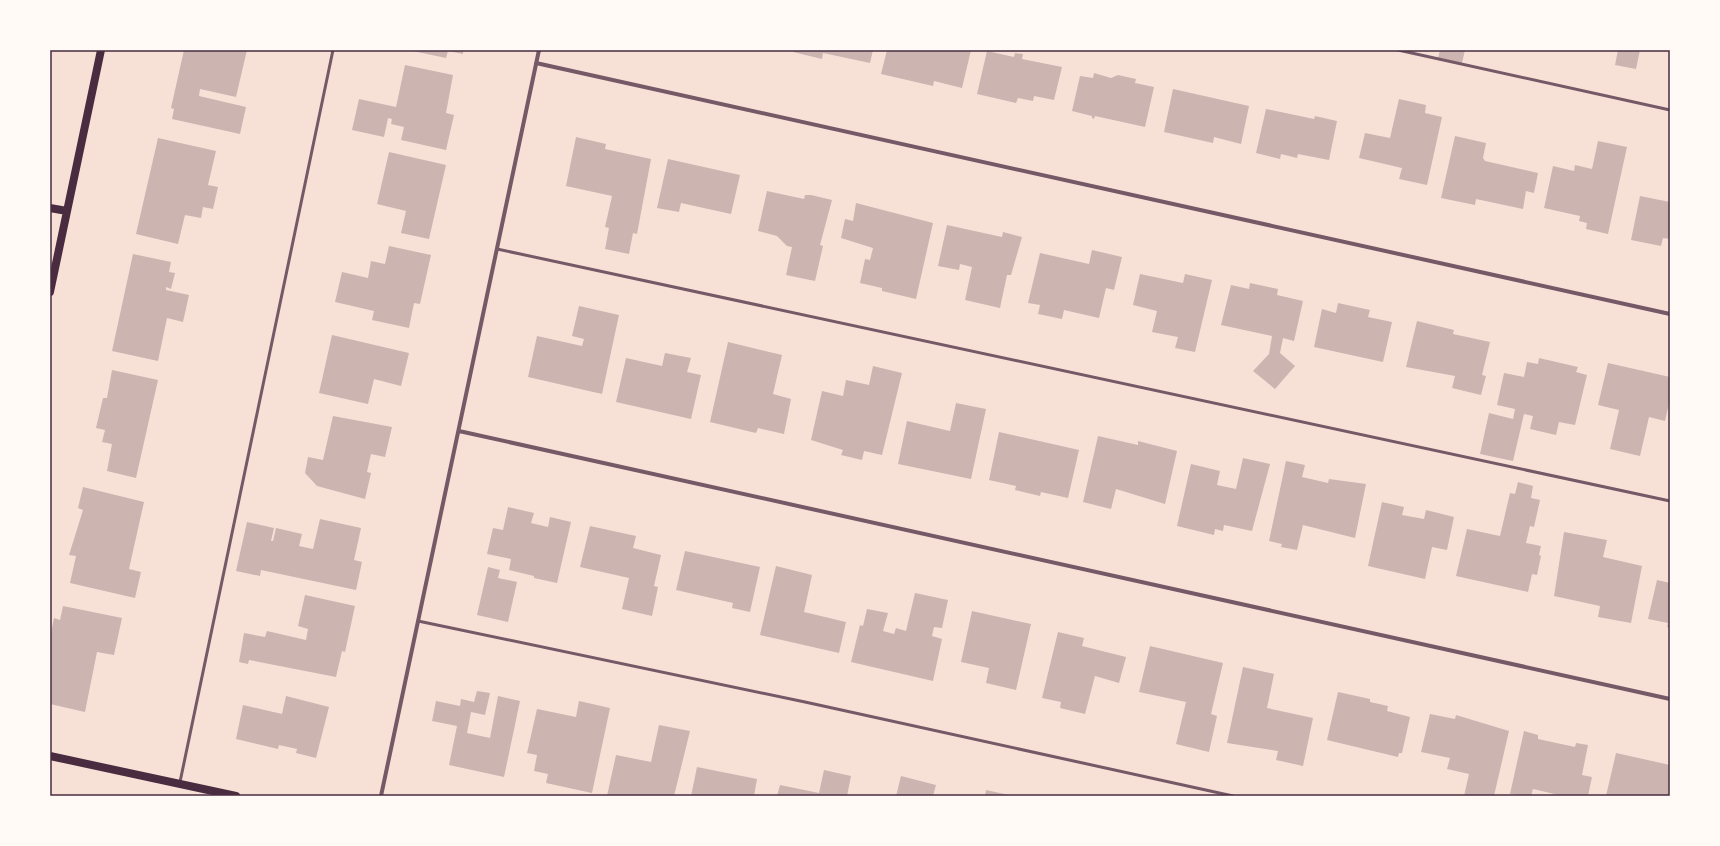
<svg xmlns="http://www.w3.org/2000/svg" width="1720" height="846" font-family="'Fira Sans Condensed',sans-serif">
  <style>
    .building { fill: #ccb4b1 }
    .lines { fill: none; stroke-linecap: round; stroke-linejoin: round }
    .service { stroke: #755966; stroke-width: 3 }
    .minor { stroke: #755966; stroke-width: 4 }
    .secondary { stroke: #4a2c40; stroke-width: 8 }
    .neatline { fill: none; stroke: #4a2c40; stroke-width: 1.5 }
  </style>
  <rect width="100%" height="100%" fill="#f7e1d7"/>
  <path class="building" d="M 184,50 L 247,50 L 236,97 L 200,89 L 199,96 L 246,107 L 240,134 L 172,119 L 174,109 L 171,108 Z
    M 408,50 L 463,50 L 463,54 L 448,51 L 446,58 Z
    M 793,50 L 873,50 L 870,63 L 823,53 L 822,59 L 793,52 Z
    M 887,50 L 971,50 L 962,88 L 934,81 L 933,86 L 881,74 Z
    M 1440,50 L 1465,50 L 1462,63 L 1438,58 Z
    M 1618,50 L 1640,50 L 1636,69 L 1615,65 Z
    M 987,51 L 1014,57 L 1015,53 L 1023,54 L 1022,59 L 1062,67 L 1054,100 L 1034,96 L 1033,101 L 1018,98 L 1016,103 L 977,94 Z
    M 405,65 L 453,75 L 446,113 L 454,115 L 446,150 L 401,140 L 404,127 L 391,124 L 392,119 L 388,118 L 384,137 L 352,130 L 359,99 L 396,107 Z
    M 1094,73 L 1111,78 L 1118,75 L 1136,79 L 1135,83 L 1154,87 L 1145,127 L 1095,116 L 1094,119 L 1092,118 L 1092,116 L 1072,111 L 1080,76 L 1093,78 Z
    M 1173,89 L 1249,106 L 1241,144 L 1214,137 L 1213,143 L 1164,132 Z
    M 1399,99 L 1426,105 L 1425,113 L 1442,117 L 1427,185 L 1399,179 L 1402,168 L 1359,158 L 1365,133 L 1390,138 Z
    M 1266,109 L 1314,119 L 1315,116 L 1337,121 L 1329,160 L 1298,154 L 1297,158 L 1281,154 L 1280,159 L 1256,153 Z
    M 1455,136 L 1486,143 L 1483,158 L 1485,161 L 1538,173 L 1534,193 L 1526,191 L 1523,209 L 1476,199 L 1475,205 L 1441,198 Z
    M 576,137 L 606,144 L 605,149 L 651,159 L 637,234 L 633,233 L 629,254 L 605,249 L 609,228 L 605,227 L 612,196 L 566,186 Z
    M 158,138 L 216,151 L 208,185 L 218,187 L 213,209 L 203,207 L 201,218 L 185,215 L 178,244 L 136,234 Z
    M 1598,141 L 1627,147 L 1608,234 L 1586,229 L 1587,223 L 1579,221 L 1580,216 L 1544,208 L 1553,166 L 1574,171 L 1575,165 L 1592,169 Z
    M 389,152 L 446,165 L 429,239 L 401,233 L 406,211 L 377,204 Z
    M 668,159 L 740,175 L 731,214 L 681,203 L 679,212 L 657,208 Z
    M 767,191 L 804,199 L 805,195 L 811,195 L 832,200 L 820,245 L 823,246 L 815,281 L 786,275 L 792,247 L 787,246 L 777,236 L 758,231 Z
    M 1640,196 L 1670,202 L 1670,239 L 1663,238 L 1661,246 L 1631,240 Z
    M 856,203 L 933,223 L 916,299 L 882,291 L 882,288 L 860,283 L 865,259 L 870,260 L 873,248 L 841,238 L 845,219 L 853,221 Z
    M 947,225 L 1002,237 L 1003,232 L 1022,237 L 1011,275 L 1007,275 L 1000,308 L 965,300 L 972,267 L 960,264 L 959,270 L 938,266 Z
    M 389,246 L 431,255 L 420,304 L 414,303 L 409,328 L 372,320 L 374,311 L 335,302 L 342,272 L 368,278 L 371,261 L 385,264 Z
    M 1092,250 L 1122,257 L 1114,290 L 1106,288 L 1099,318 L 1064,310 L 1062,319 L 1038,314 L 1040,305 L 1028,303 L 1040,253 L 1089,264 Z
    M 133,254 L 171,262 L 169,272 L 175,273 L 171,289 L 166,287 L 166,290 L 189,295 L 183,322 L 167,318 L 158,361 L 112,351 Z
    M 1140,274 L 1183,283 L 1185,274 L 1212,280 L 1195,352 L 1175,348 L 1178,337 L 1152,332 L 1157,311 L 1133,305 Z
    M 1250,283 L 1278,289 L 1277,295 L 1303,301 L 1294,341 L 1283,338 L 1280,353 L 1295,366 L 1275,389 L 1253,371 L 1269,354 L 1272,336 L 1221,325 L 1231,285 L 1249,289 Z
    M 1338,303 L 1370,310 L 1368,317 L 1392,322 L 1383,362 L 1314,347 L 1322,309 L 1336,313 Z
    M 579,306 L 619,315 L 602,394 L 528,377 L 537,336 L 582,346 L 584,339 L 572,336 Z
    M 1417,321 L 1454,330 L 1453,334 L 1490,342 L 1482,375 L 1486,376 L 1481,395 L 1452,388 L 1455,376 L 1406,367 Z
    M 332,335 L 409,353 L 401,386 L 374,379 L 368,404 L 319,393 Z
    M 728,342 L 782,355 L 773,394 L 791,399 L 784,434 L 758,428 L 756,433 L 710,422 Z
    M 665,353 L 691,358 L 687,372 L 701,375 L 691,419 L 616,402 L 626,358 L 662,366 Z
    M 1539,358 L 1578,367 L 1576,372 L 1587,375 L 1575,425 L 1559,422 L 1556,435 L 1530,429 L 1533,416 L 1524,414 L 1513,461 L 1480,454 L 1489,413 L 1513,419 L 1515,409 L 1497,405 L 1504,373 L 1524,377 L 1527,362 L 1538,364 Z
    M 1608,363 L 1670,377 L 1670,399 L 1665,421 L 1649,417 L 1640,456 L 1610,449 L 1619,410 L 1598,405 Z
    M 873,366 L 902,373 L 882,455 L 864,451 L 862,460 L 841,455 L 843,450 L 811,440 L 822,391 L 843,396 L 846,380 L 869,385 Z
    M 112,370 L 158,380 L 136,478 L 107,471 L 112,444 L 102,442 L 105,430 L 96,428 L 103,398 L 107,398 Z
    M 956,403 L 986,409 L 971,479 L 898,464 L 907,421 L 950,431 Z
    M 333,416 L 392,427 L 385,457 L 371,454 L 367,472 L 371,473 L 365,499 L 317,486 L 305,473 L 308,457 L 323,460 Z
    M 999,432 L 1079,450 L 1068,498 L 1041,492 L 1040,496 L 1015,490 L 1016,486 L 989,480 Z
    M 1098,436 L 1138,445 L 1138,441 L 1177,451 L 1165,504 L 1116,489 L 1111,509 L 1083,502 Z
    M 1243,458 L 1270,464 L 1252,531 L 1224,525 L 1223,531 L 1215,529 L 1214,535 L 1177,526 L 1191,464 L 1220,471 L 1217,485 L 1236,489 Z
    M 1286,461 L 1305,465 L 1302,477 L 1328,483 L 1329,479 L 1366,484 L 1355,538 L 1303,525 L 1297,550 L 1281,547 L 1282,544 L 1269,541 Z
    M 1518,482 L 1533,486 L 1531,498 L 1540,500 L 1534,527 L 1530,526 L 1526,543 L 1541,546 L 1539,555 L 1541,556 L 1537,575 L 1532,574 L 1528,592 L 1456,576 L 1467,529 L 1500,536 L 1510,493 L 1515,494 Z
    M 83,487 L 144,502 L 129,569 L 141,572 L 135,598 L 70,583 L 76,556 L 69,555 L 83,510 L 78,508 Z
    M 1382,502 L 1404,507 L 1402,515 L 1424,519 L 1426,510 L 1454,517 L 1447,550 L 1432,547 L 1425,579 L 1368,566 Z
    M 508,507 L 534,513 L 531,523 L 548,527 L 550,517 L 571,522 L 557,583 L 534,578 L 534,576 L 509,570 L 511,559 L 487,554 L 493,528 L 503,530 Z
    M 320,519 L 361,528 L 354,560 L 362,562 L 356,590 L 261,570 L 260,576 L 236,571 L 247,522 L 274,528 L 271,541 L 273,541 L 276,528 L 302,534 L 299,546 L 313,549 Z
    M 590,526 L 636,536 L 633,548 L 661,555 L 654,586 L 658,587 L 652,616 L 622,609 L 629,578 L 580,567 Z
    M 1564,532 L 1607,540 L 1603,557 L 1642,566 L 1631,623 L 1598,617 L 1600,606 L 1554,596 Z
    M 685,551 L 760,567 L 750,612 L 732,608 L 733,603 L 676,590 Z
    M 776,566 L 812,575 L 804,612 L 846,622 L 839,653 L 760,635 Z
    M 488,567 L 500,570 L 498,578 L 517,582 L 508,622 L 477,615 Z
    M 1657,580 L 1670,583 L 1670,628 L 1667,627 L 1668,623 L 1648,619 Z
    M 915,593 L 948,600 L 942,628 L 934,627 L 932,636 L 942,639 L 933,681 L 851,662 L 860,625 L 863,626 L 867,609 L 888,613 L 883,631 L 894,634 L 896,628 L 906,631 Z
    M 305,595 L 355,606 L 345,652 L 342,651 L 336,677 L 249,660 L 248,664 L 239,662 L 244,633 L 265,637 L 267,631 L 306,640 L 308,629 L 298,626 Z
    M 63,606 L 122,618 L 114,655 L 97,652 L 85,712 L 50,704 L 50,638 L 54,618 L 60,620 Z
    M 972,611 L 1031,624 L 1016,690 L 986,683 L 989,668 L 961,662 Z
    M 1058,632 L 1084,638 L 1082,646 L 1126,657 L 1119,683 L 1095,676 L 1085,714 L 1060,708 L 1061,702 L 1042,698 Z
    M 1150,646 L 1223,663 L 1211,714 L 1217,716 L 1209,752 L 1176,744 L 1186,702 L 1139,692 Z
    M 1243,667 L 1274,674 L 1267,708 L 1313,718 L 1303,766 L 1276,760 L 1278,751 L 1227,743 Z
    M 477,691 L 490,693 L 485,715 L 471,712 L 467,733 L 490,738 L 498,696 L 520,701 L 504,777 L 449,765 L 457,726 L 432,721 L 436,701 L 460,706 L 461,699 L 474,702 Z
    M 1338,692 L 1370,699 L 1370,702 L 1388,706 L 1387,711 L 1410,717 L 1402,753 L 1399,753 L 1398,757 L 1327,740 Z
    M 286,696 L 329,707 L 316,758 L 296,753 L 297,749 L 279,745 L 278,749 L 236,739 L 243,705 L 282,714 Z
    M 579,701 L 610,708 L 592,793 L 546,783 L 548,774 L 534,771 L 537,755 L 527,753 L 537,709 L 576,717 Z
    M 1430,714 L 1455,719 L 1456,715 L 1509,731 L 1494,796 L 1464,796 L 1469,774 L 1447,769 L 1450,758 L 1421,752 Z
    M 659,725 L 690,731 L 674,796 L 607,796 L 616,755 L 651,762 Z
    M 1524,731 L 1538,735 L 1538,739 L 1575,747 L 1576,743 L 1588,745 L 1582,775 L 1592,777 L 1588,796 L 1559,796 L 1559,795 L 1533,789 L 1531,796 L 1510,794 Z
    M 1616,753 L 1670,765 L 1670,796 L 1606,796 Z
    M 697,767 L 757,779 L 754,796 L 691,796 Z
    M 824,770 L 851,776 L 847,796 L 777,796 L 780,785 L 819,793 Z
    M 901,776 L 936,785 L 933,796 L 896,796 Z
    M 986,790 L 1009,795 L 1009,796 L 985,796 Z"/>
  <g class="lines">
    <path class="service" d="M 1398,50 L 1670,110
      M 497,249 L 1670,501
      M 418,621 L 805,702 L 1233,796
      M 180,782 L 333,50"/>
    <path class="minor" d="M 536,63 L 1670,314
      M 459,431 L 1670,699
      M 381,796 L 539,50"/>
    <path class="secondary" d="M 50,208 L 67,211
      M 50,292 L 101,50
      M 50,756 L 236,796"/>
  </g>
  <rect width="1720" height="846" fill="none" stroke="#fffaf5" stroke-width="102"/>
  <rect x="51" y="51" width="1618" height="744" class="neatline"/>
</svg>
